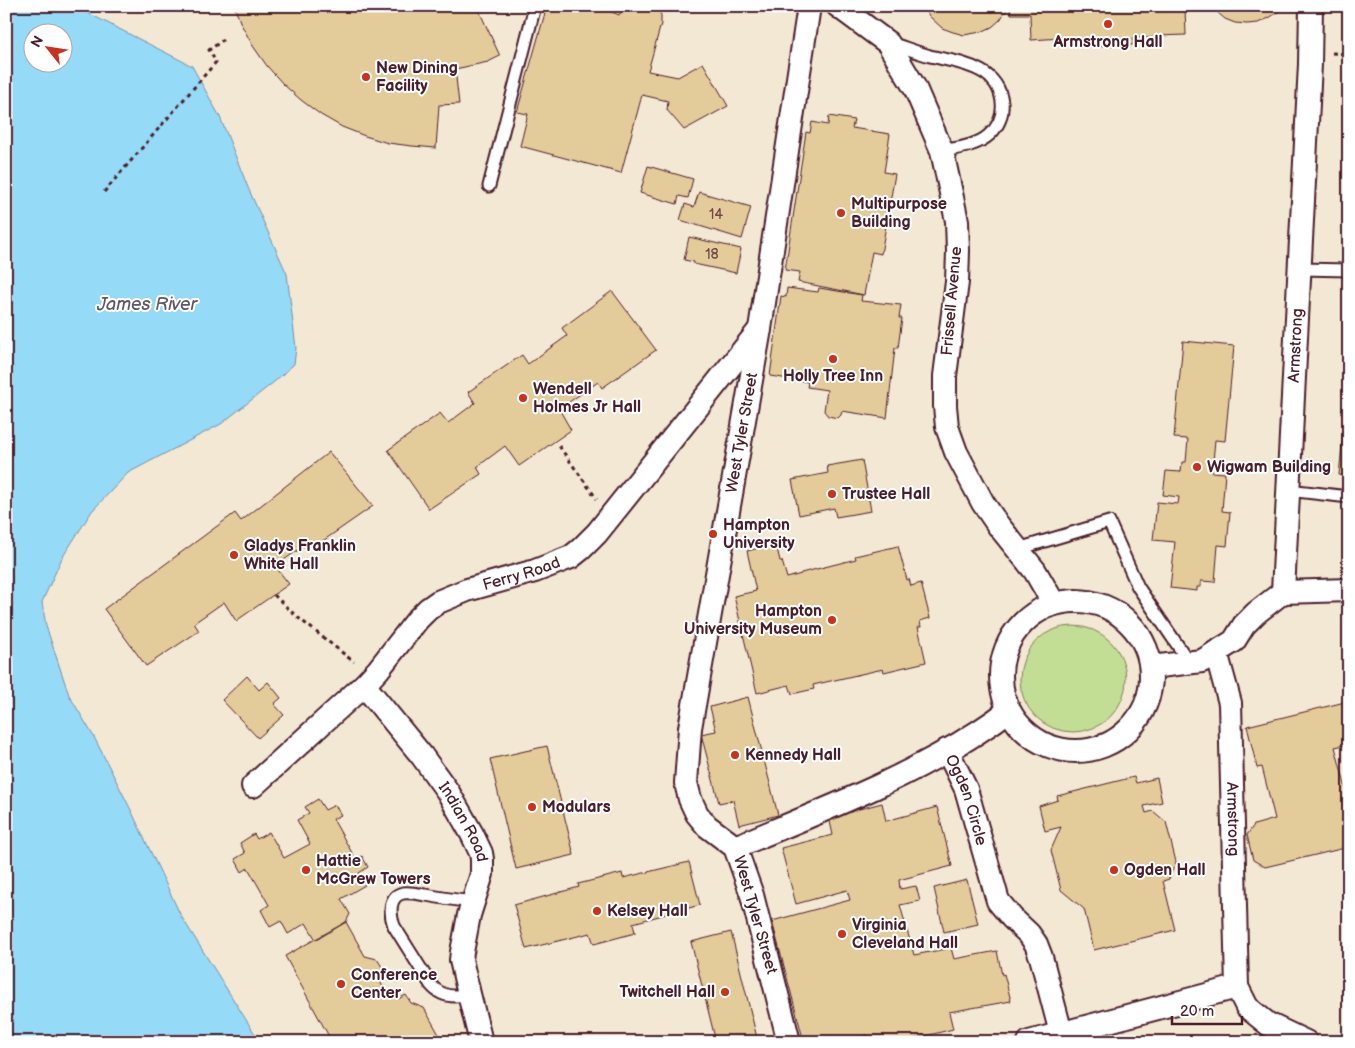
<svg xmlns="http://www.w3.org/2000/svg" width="1355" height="1048" font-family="'Balsamiq Sans',sans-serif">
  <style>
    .built { fill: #f3e8d3 }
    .green { fill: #c2dd94; stroke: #867e60 }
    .water { fill: #95daf7; stroke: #778fa5; fill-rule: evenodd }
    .building { fill: #e4cb9a; stroke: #4a1f2b }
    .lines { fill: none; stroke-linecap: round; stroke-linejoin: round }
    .lane-casing { stroke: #4a1f2b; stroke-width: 15 }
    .street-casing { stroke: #4a1f2b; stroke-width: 26 }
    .path { stroke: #4a1f2b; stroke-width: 3; stroke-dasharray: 4 4; stroke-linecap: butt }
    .lane { stroke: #fff; stroke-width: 11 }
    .street { stroke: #fff; stroke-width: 22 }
    .poi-dot { fill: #c8321e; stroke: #fff; stroke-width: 2 }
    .labels { text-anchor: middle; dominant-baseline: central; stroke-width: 4; stroke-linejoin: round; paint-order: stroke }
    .number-label { font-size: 14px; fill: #704a47 }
    .poi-label { font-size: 16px; font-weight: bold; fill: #4a1f2b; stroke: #fff; text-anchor: start }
    .street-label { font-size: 16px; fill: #4a1f2b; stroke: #fff }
    .water-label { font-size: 18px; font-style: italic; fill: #605768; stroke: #fff }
  </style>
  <rect width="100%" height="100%" fill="#faf5eb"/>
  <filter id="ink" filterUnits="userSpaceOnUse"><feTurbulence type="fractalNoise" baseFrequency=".02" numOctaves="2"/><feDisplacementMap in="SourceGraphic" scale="10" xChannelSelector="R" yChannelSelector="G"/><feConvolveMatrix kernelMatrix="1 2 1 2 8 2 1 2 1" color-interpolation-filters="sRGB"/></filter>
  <g filter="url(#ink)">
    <path class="built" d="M 74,6 L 1349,6 L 1349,1042 L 260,1042 L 181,916 L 130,808 L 94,737 L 69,695 L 46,626 L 42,601 L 62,558 L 92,511 L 128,473 L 221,424 L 249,190 L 220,117 L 192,66 Z"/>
    <path class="green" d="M1020 679a53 53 0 1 1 106 0a53 53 0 1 1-106 0Z"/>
    <path class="water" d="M 6,6 L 74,6 L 192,66 L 220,117 L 249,190 L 287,274 L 296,348 L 294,364 L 274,382 L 221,424 L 128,473 L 92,511 L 62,558 L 42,602 L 46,626 L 69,695 L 94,737 L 130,808 L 181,916 L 260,1042 L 6,1042 ZM 32,32 L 62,32 L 62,62 L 32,62 Z"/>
    <path class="building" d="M 234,6 L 477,6 L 500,56 L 488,62 L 455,69 L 459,104 L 439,105 L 436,148 L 412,146 L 388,143 L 365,136 L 342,127 L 321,115 L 301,100 L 283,84 L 267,66 L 253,46 L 241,24 Z
      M 547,6 L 598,6 L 619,15 L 624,6 L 656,6 L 661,15 L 661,24 L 648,71 L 678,77 L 703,63 L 728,106 L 684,130 L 667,110 L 668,101 L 642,95 L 621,173 L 520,146 L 528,114 L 517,112 Z
      M 924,6 L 1009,6 L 1000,20 L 992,27 L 981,32 L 964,35 L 953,32 L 942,28 L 929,16 Z
      M 1010,6 L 1204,6 L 1185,9 L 1186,35 L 1156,36 L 1156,38 L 1133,38 L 1133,45 L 1084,46 L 1084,40 L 1061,41 L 1061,38 L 1031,40 L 1030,14 L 1011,14 Z
      M 1210,6 L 1283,6 L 1278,12 L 1269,18 L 1258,23 L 1247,24 L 1235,23 L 1225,19 Z
      M 829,116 L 854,120 L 852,128 L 890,134 L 884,172 L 895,174 L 881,254 L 872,252 L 864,295 L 798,282 L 800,272 L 785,270 L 806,132 L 810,133 L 812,122 L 828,125 Z
      M 648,166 L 693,179 L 688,198 L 679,196 L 677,204 L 640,193 Z
      M 699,192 L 751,207 L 742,239 L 680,220 L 685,204 L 694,207 Z
      M 689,237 L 741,249 L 736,273 L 694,264 L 694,262 L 684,260 Z
      M 787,288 L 818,292 L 819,288 L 862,295 L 861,301 L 901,305 L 899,318 L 902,318 L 898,348 L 895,348 L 887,418 L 842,411 L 841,415 L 838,418 L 828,416 L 824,411 L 827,390 L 807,387 L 808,382 L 770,376 L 781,296 L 786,297 Z
      M 612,291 L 656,350 L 602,388 L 598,382 L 559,409 L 571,430 L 519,466 L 505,446 L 477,467 L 481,474 L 429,509 L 388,450 L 440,413 L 448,423 L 475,403 L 468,392 L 522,355 L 528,364 L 567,336 L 562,328 Z
      M 1183,341 L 1234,346 L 1225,441 L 1215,440 L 1212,472 L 1225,473 L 1222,511 L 1230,512 L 1227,546 L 1218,545 L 1215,582 L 1201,581 L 1201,587 L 1197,587 L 1197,591 L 1170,588 L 1175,542 L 1153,540 L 1157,502 L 1178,504 L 1179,497 L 1163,495 L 1166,471 L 1181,472 L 1182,462 L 1186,462 L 1188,439 L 1174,438 Z
      M 1344,425 L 1349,425 L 1349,476 L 1339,475 Z
      M 329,452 L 373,506 L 317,545 L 313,540 L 275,566 L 289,584 L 236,621 L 224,602 L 194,623 L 199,631 L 146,666 L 104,609 L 235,513 L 241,521 Z
      M 862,460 L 871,511 L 836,517 L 834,508 L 799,515 L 792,480 L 828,473 L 827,466 Z
      M 776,544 L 780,561 L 782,561 L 787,578 L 801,574 L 801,573 L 856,559 L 855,556 L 898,546 L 907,580 L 909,579 L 911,586 L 921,583 L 930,618 L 920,621 L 921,627 L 918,627 L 926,662 L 884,672 L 883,669 L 813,685 L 814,689 L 792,694 L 789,685 L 757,693 L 734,596 L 756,591 L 747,551 Z
      M 247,676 L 259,690 L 268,682 L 281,698 L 274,704 L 284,715 L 258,738 L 222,700 Z
      M 748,697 L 778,815 L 739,825 L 733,800 L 719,803 L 701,734 L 716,731 L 710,707 Z
      M 1345,702 L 1349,716 L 1349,744 L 1335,747 L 1349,800 L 1349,847 L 1265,867 L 1253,860 L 1247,835 L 1254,825 L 1275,819 L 1262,767 L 1257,768 L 1247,726 Z
      M 547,746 L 574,855 L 516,869 L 490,759 Z
      M 1134,777 L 1136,783 L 1157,778 L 1162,802 L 1144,806 L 1146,813 L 1153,811 L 1166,822 L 1176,862 L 1169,879 L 1163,881 L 1175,930 L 1094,950 L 1084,909 L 1061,890 L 1051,850 L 1061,827 L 1045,831 L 1039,806 L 1058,800 L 1057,796 Z
      M 318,799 L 325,810 L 335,805 L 341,815 L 333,819 L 356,860 L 362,856 L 368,867 L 359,873 L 365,885 L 341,899 L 350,914 L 346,922 L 316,940 L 306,923 L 288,934 L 281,921 L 270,927 L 261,910 L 269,905 L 248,868 L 242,872 L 235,859 L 245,853 L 240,843 L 254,834 L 257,839 L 269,832 L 284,858 L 310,844 L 297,820 L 309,813 L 305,807 Z
      M 882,803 L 886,821 L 937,807 L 952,866 L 899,880 L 900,889 L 916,886 L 920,901 L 900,905 L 914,955 L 951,948 L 954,959 L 997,951 L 1002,975 L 1004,974 L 1011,1001 L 949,1012 L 953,1029 L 902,1042 L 869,1042 L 867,1035 L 842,1042 L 804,1042 L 772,921 L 850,900 L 847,890 L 796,904 L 781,848 L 833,835 L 829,817 Z
      M 689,862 L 700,905 L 633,923 L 635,933 L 594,944 L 590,933 L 526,949 L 514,905 L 579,887 L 578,884 L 622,873 L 623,878 Z
      M 967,880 L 978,924 L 944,932 L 934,888 Z
      M 346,922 L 365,956 L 377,959 L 382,967 L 378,978 L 387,994 L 393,990 L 398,999 L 406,995 L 411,1003 L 424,1008 L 441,1038 L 439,1042 L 344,1042 L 343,1039 L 338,1042 L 332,1042 L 285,956 Z
      M 731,932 L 758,1042 L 716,1042 L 691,942 Z"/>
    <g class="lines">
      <g class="lane-casing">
        <path id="lane" d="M 890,43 C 903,47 916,52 930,56 C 947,60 965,62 981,71 C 1005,84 1010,117 989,135 C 977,146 957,148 942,151
          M 489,186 L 535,6
          M 1300,269 L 1349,270
          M 1288,490 L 1349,497
          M 1018,549 L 1109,522 L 1138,587 L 1189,662
          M 469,994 C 454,998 441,997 431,985 L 394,926 C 390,915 388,896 403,893 C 410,892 419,894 426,895 C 442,898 457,900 473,902"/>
      </g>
      <g class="street-casing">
        <g id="street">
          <path d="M 838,6 L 888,43 L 915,88 L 942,151 L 957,221 L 958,251 L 957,282 L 945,376 L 945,406 L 947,427 L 956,452 L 983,503 L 998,525 L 1035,571 L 1054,604"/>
          <path d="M 1283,592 L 1349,590"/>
          <circle cx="1076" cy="676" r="75"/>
          <path id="s1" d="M 1216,652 L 1230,703 L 1237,987 L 1247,1007 L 1268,1024 L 1306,1042"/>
          <path id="s2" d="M 1151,667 L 1202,661 L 1234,641 L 1244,625 L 1256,613 L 1283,592 L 1310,64 L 1311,6"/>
          <path id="s3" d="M 364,685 L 422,756 L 448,792 L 472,834 L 481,853 L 482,859 L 482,874 L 469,915 L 462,952 L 461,960 L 469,994 L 481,1042"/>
          <path id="s4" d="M 947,750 L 966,789 L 998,901 L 1012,918 L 1029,934 L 1036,944 L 1041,957 L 1061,1033"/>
          <path id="s5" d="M 253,786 L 364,685 L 378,670 L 418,619 L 428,609 L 438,602 L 467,590 L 535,571 L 558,562 L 571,557 L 581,549 L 597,533 L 760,329"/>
          <path d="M 735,847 C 816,813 904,780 978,732 C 989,725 999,718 1009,710"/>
          <path id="s6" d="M 789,1042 L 752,895 L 735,847 L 707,826 L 697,814 L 690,799 L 686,783 L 690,728 L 760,329 L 809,6"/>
          <path d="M 1029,1042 L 1237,987"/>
        </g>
      </g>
      <path class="path" d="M 1332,53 L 1349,54
        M 104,192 L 216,62 L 209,50 L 223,40
        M 559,446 L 597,499
        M 274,595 L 296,616 L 354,662"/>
      <use href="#lane" class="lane"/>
      <use href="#street" class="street"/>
    </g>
  </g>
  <g class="poi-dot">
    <circle cx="1108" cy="24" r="5"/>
    <circle cx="366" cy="77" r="5"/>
    <circle cx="841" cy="213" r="5"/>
    <circle cx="833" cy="359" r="5"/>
    <circle cx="523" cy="398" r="5"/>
    <circle cx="1197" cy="467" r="5"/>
    <circle cx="832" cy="494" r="5"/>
    <circle cx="713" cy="534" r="5"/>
    <circle cx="234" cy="555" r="5"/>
    <circle cx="832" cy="620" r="5"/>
    <circle cx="735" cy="755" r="5"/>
    <circle cx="532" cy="807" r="5"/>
    <circle cx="306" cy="870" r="5"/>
    <circle cx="1114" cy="870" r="5"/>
    <circle cx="597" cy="911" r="5"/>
    <circle cx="842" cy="934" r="5"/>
    <circle cx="341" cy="984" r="5"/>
    <circle cx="725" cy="992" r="5"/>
  </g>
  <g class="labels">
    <g class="number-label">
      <text x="716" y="214">14</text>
      <text x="712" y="254">18</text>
    </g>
    <g class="poi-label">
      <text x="1108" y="42" text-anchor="middle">Armstrong Hall</text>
      <text x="376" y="68">New Dining<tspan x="376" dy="18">Facility</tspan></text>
      <text x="851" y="204">Multipurpose<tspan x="851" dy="18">Building</tspan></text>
      <text x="833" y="376" text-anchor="middle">Holly Tree Inn</text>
      <text x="533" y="389">Wendell<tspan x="533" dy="18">Holmes Jr Hall</tspan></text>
      <text x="1207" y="467">Wigwam Building</text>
      <text x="842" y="494">Trustee Hall</text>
      <text x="723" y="525">Hampton<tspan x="723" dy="18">University</tspan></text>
      <text x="244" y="546">Gladys Franklin<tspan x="244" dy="18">White Hall</tspan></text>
      <text x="822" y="611" text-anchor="end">Hampton<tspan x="822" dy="18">University Museum</tspan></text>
      <text x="745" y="755">Kennedy Hall</text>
      <text x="542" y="807">Modulars</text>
      <text x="316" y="861">Hattie<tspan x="316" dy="18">McGrew Towers</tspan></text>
      <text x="1124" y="870">Ogden Hall</text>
      <text x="607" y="911">Kelsey Hall</text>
      <text x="852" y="925">Virginia<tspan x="852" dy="18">Cleveland Hall</tspan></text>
      <text x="351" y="975">Conference<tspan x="351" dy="18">Center</tspan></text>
      <text x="715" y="992" text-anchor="end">Twitchell Hall</text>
    </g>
    <g class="street-label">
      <text transform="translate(952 301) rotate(-85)">Frissell Avenue</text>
      <text stroke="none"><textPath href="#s2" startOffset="406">Armstrong</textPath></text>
      <text stroke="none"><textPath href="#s6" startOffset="641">West Tyler Street</textPath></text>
      <text stroke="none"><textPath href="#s5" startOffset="350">Ferry Road</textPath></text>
      <text stroke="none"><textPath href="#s4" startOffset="54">Ogden Circle</textPath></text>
      <text stroke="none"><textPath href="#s1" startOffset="169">Armstrong</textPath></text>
      <text stroke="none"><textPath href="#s3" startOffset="170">Indian Road</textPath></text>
      <text transform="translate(755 915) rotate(74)">West Tyler Street</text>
    </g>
    <g class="water-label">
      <text x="147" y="304">James River</text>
    </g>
  </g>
  <rect width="1355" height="1048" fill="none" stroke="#fff" stroke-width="25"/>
  <rect x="12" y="12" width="1330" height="1023" fill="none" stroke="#4a1f2b" stroke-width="2" filter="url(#ink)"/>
  <g transform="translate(48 48) rotate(300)"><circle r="24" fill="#ffffff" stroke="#b7a5aa"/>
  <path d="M0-4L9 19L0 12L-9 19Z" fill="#c8321e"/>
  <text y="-8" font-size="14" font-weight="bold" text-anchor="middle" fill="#4a1f2b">N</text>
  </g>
  <path d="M1172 1016v8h70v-8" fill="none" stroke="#4a1f2b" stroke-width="2.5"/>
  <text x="1180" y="1016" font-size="15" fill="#4a1f2b" stroke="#ffffff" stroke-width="4" paint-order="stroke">20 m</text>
</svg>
